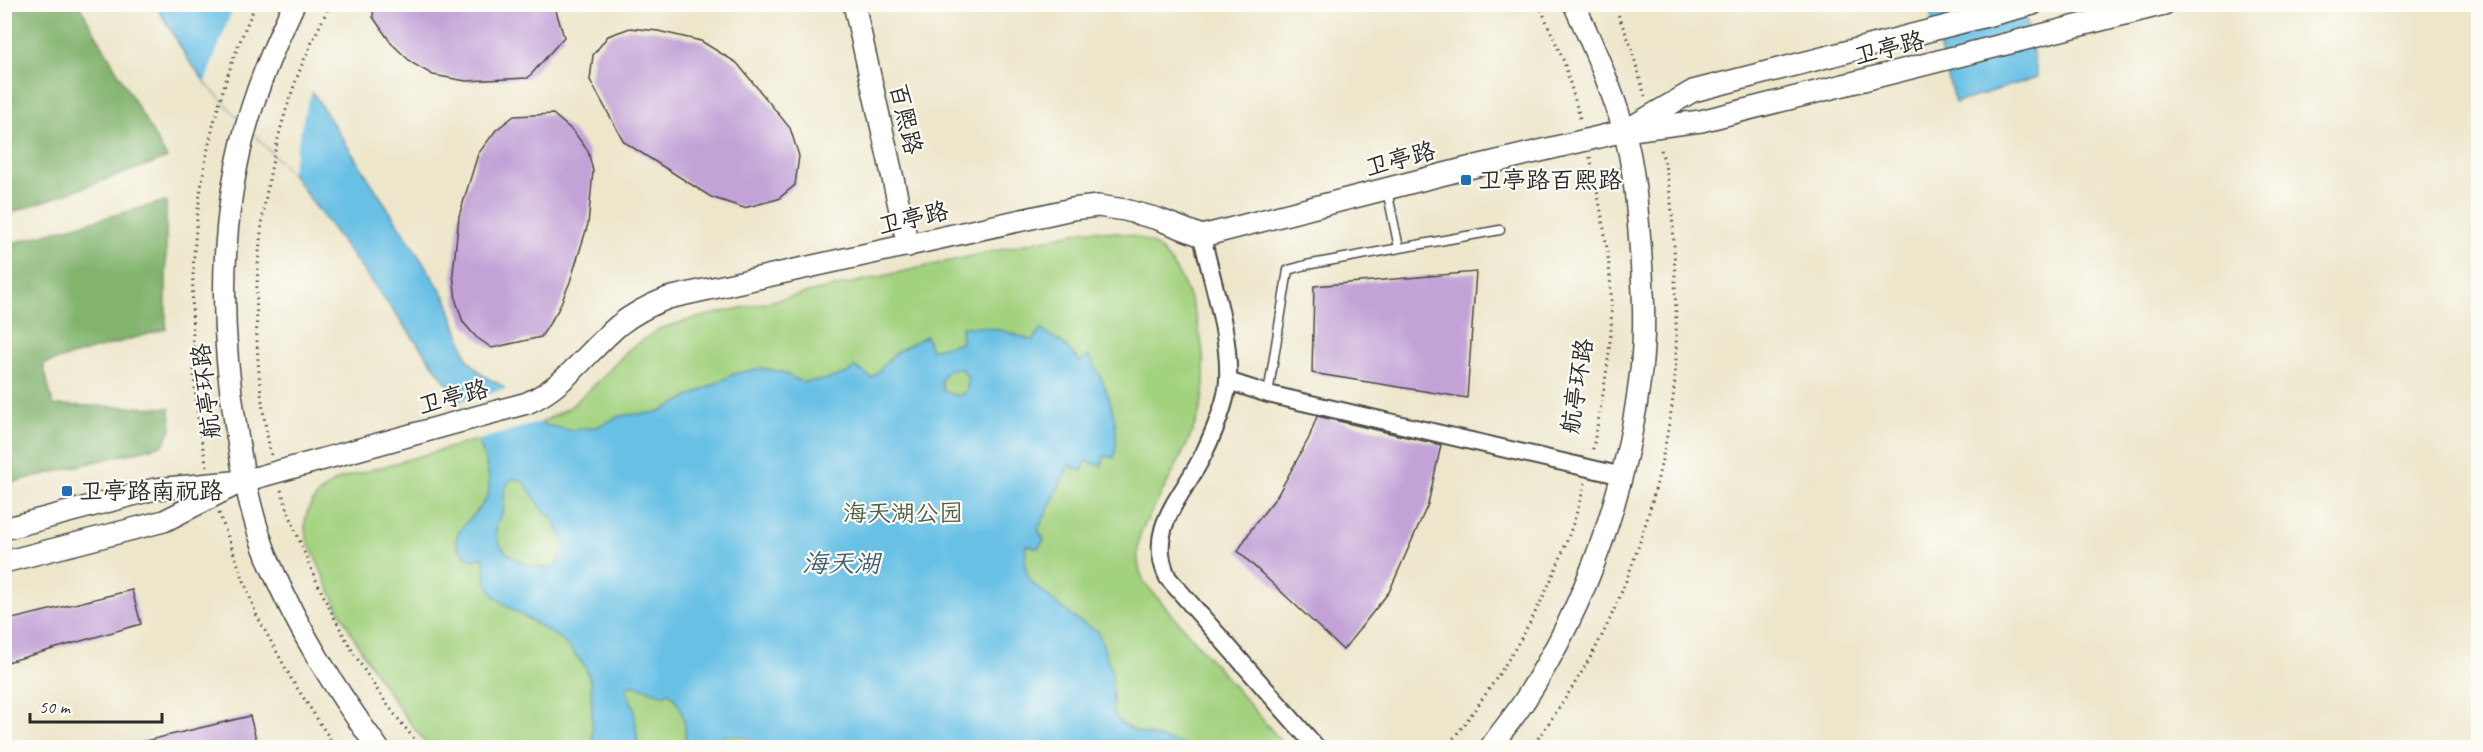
<svg xmlns="http://www.w3.org/2000/svg" width="2483" height="752" font-family="Caveat,'LXGW WenKai TC',sans-serif">
  <style>
    .green { fill: #a3d27f; stroke: #677e55; stroke-width: 1.5 }
    .forest { fill: #82b46e; stroke: #56704c; stroke-width: 1.5 }
    .water { fill: #68c0e5; stroke: #4a7688; stroke-width: 1.5; fill-rule: evenodd }
    .pier { fill: #ede6ca }
    .building { fill: #c3a3d7 }
    .lines { fill: none; stroke-linecap: round; stroke-linejoin: round }
    .service-casing { stroke: #484743; stroke-width: 11 }
    .minor-casing { stroke: #484743; stroke-width: 20 }
    .tertiary-casing { stroke: #484743; stroke-width: 24 }
    .path { stroke: #484743; stroke-width: 3; stroke-dasharray: 1.5 4.5; stroke-linecap: butt }
    .service { stroke: #fff; stroke-width: 8 }
    .minor { stroke: #fff; stroke-width: 16 }
    .tertiary { stroke: #fff; stroke-width: 21 }
    .poi-dot { fill: #1f6fb2; stroke: #fdfcf7; stroke-width: 2 }
    .labels { text-anchor: middle; dominant-baseline: central; stroke-width: 4.5; stroke-linejoin: round; paint-order: stroke }
    .street-label { font-size: 24px; fill: #2b2b2b; stroke: #fdfcf7 }
    .poi-label { font-size: 24px; fill: #2b2b2b; stroke: #fdfcf7; text-anchor: start }
    .park-label { font-size: 24px; fill: #4f5d44; stroke: #fdfcf7 }
    .water-label { font-size: 26px; font-style: italic; fill: #405f6c; stroke: #fdfcf7 }
  </style>
  <rect width="100%" height="100%" fill="#fdfcf7"/>
  <filter id="ink" filterUnits="userSpaceOnUse"><feTurbulence type="fractalNoise" baseFrequency=".0167" numOctaves="2"/><feDisplacementMap in="SourceGraphic" scale="12" xChannelSelector="R" yChannelSelector="G"/><feConvolveMatrix kernelMatrix="1 2 1 2 8 2 1 2 1" color-interpolation-filters="sRGB"/></filter>
  <filter id="wash" filterUnits="userSpaceOnUse"><feTurbulence type="fractalNoise" baseFrequency=".008" numOctaves="4" result="noise"/><feDisplacementMap in="SourceGraphic" scale="24" xChannelSelector="R" yChannelSelector="G"/><feGaussianBlur stdDeviation="1.35" result="paint"/><feColorMatrix in="noise" values="0 0 0 0 0 0 0 0 0 0 0 0 0 0 0 0 0 1.4 0 .05"/><feComposite in="paint" operator="in"/></filter>
  <g filter="url(#wash)">
    <rect width="100%" height="100%" fill="#ede6ca"/>
    <path class="green" d="M 1087,230 C 1109,231 1139,233 1157,247 C 1195,279 1214,367 1199,413 C 1186,454 1160,494 1141,532 C 1136,551 1136,564 1144,582 L 1286,747 L 429,747 C 383,691 346,631 318,564 C 313,552 304,538 305,525 C 305,504 322,489 339,479 L 546,420 L 569,408 L 603,377 L 628,350 L 659,329 L 692,319 Z"/>
    <path class="forest" d="M 15,4 L 79,5 L 167,158 L 5,215 L 5,8 Z
      M 166,201 L 166,329 L 43,364 L 53,405 L 170,408 L 171,429 L 163,445 L 5,484 L 5,245 Z"/>
    <path class="water" d="M 156,5 L 226,5 L 313,93 L 446,298 L 468,360 L 484,376 L 501,385 L 544,425 L 571,430 L 596,427 L 620,416 L 659,412 L 734,374 L 761,368 L 782,372 L 802,382 L 825,380 L 847,373 L 855,367 L 872,378 L 896,352 L 926,336 L 931,350 L 962,342 L 961,327 C 988,325 1008,331 1033,341 L 1040,329 L 1064,344 L 1080,362 L 1089,356 C 1107,386 1122,422 1114,458 L 1105,456 L 1101,466 L 1086,461 L 1082,471 L 1069,466 L 1038,530 L 1044,540 L 1038,548 L 1026,545 L 1025,567 L 1030,581 L 1077,620 L 1098,631 L 1112,672 L 1113,713 L 1122,724 L 1137,732 L 1192,747 L 758,748 L 756,742 L 746,737 L 724,735 L 714,747 L 685,747 C 686,726 685,707 668,692 L 664,695 L 632,684 L 627,687 L 627,693 L 634,707 L 638,747 L 593,747 L 591,683 L 584,665 L 561,639 L 507,606 L 493,595 L 486,580 L 484,556 L 473,560 C 429,535 485,518 489,490 C 492,464 471,425 460,401 L 291,173 L 205,82 L 187,58 ZM 952,369 L 961,369 L 969,379 L 966,392 L 958,396 L 945,392 L 941,383 L 944,374 ZM 514,478 L 524,482 L 542,509 L 553,519 L 565,545 L 556,566 C 536,574 494,555 496,529 C 496,522 503,515 504,507 C 504,494 502,487 514,478 Z
      M 1928,5 L 2023,5 L 2038,77 L 1955,103 Z"/>
    <path class="pier" d="M 233,8 L 313,88 L 304,115 L 291,173 L 205,82 Z
      M 509,388 L 544,421 L 475,441 L 460,401 Z"/>
    <g id="blocks">
      <path class="building" d="M 374,4 L 554,4 L 564,37 L 528,78 L 466,81 L 433,75 L 412,63 L 391,43 L 373,17 Z
        M 630,28 L 658,31 L 701,41 L 737,63 L 790,128 L 799,156 L 795,185 L 778,199 L 744,208 L 711,197 L 624,142 L 590,80 L 593,55 L 608,36 Z
        M 553,114 L 574,132 L 588,151 L 593,171 L 588,224 L 570,282 L 558,310 L 541,337 L 492,348 L 476,337 L 463,322 L 456,301 L 453,273 L 459,216 L 478,154 L 496,130 L 514,116 Z
        M 1476,272 L 1467,398 L 1312,373 L 1314,286 Z
        M 1317,416 L 1441,445 L 1428,504 L 1389,592 L 1343,650 L 1238,551 L 1252,528 L 1277,496 L 1309,438 Z
        M 132,590 L 141,624 L 4,663 L 4,621 Z
        M 250,716 L 258,747 L 142,747 L 141,742 Z"/>
    </g>
  </g>
  <g filter="url(#ink)">
    <use href="#blocks" fill-opacity="0" stroke="#484743" stroke-width="1.5"/>
    <g class="lines">
      <g class="service-casing">
        <path id="service" d="M 1387,190 L 1399,248
          M 1268,394 L 1288,270 L 1306,265 L 1500,230"/>
      </g>
      <g class="minor-casing">
        <path id="minor" d="M 1202,236 C 1212,283 1230,332 1228,380 C 1227,401 1213,434 1204,453 C 1184,496 1144,528 1168,578 L 1317,748
          M 1228,381 L 1268,394 L 1623,476"/>
      </g>
      <g class="tertiary-casing">
        <path id="tertiary" d="M 294,4 C 275,44 258,84 246,127 C 219,224 220,330 236,428 C 243,475 252,521 270,564 C 299,632 335,689 378,748
          M 854,4 L 908,246
          M 1633,126 L 1693,91 L 2033,4
          M 4,529 L 155,489 L 244,481 L 527,403 C 565,387 588,351 619,325 C 634,313 650,305 668,298 L 1072,209 L 1098,206 L 1125,210 L 1158,219 L 1202,236 L 1464,169 L 1624,131 L 1701,121 L 2164,4
          M 4,562 L 164,521 L 233,486
          M 1490,748 C 1501,732 1514,717 1525,700 C 1588,602 1628,486 1641,370 C 1646,328 1643,285 1640,243 C 1637,206 1634,166 1624,131 C 1612,88 1593,45 1574,4"/>
      </g>
      <path class="path" d="M 1539,4 L 1564,62 L 1581,121
        M 1614,4 L 1630,44 L 1645,96
        M 1590,157 C 1602,213 1614,272 1611,330 C 1608,371 1600,412 1592,453
        M 271,455 C 245,333 254,192 298,75 C 307,51 319,28 330,4
        M 207,466 C 197,426 194,385 193,343 C 189,224 205,114 256,4
        M 281,490 C 313,585 356,672 422,748
        M 219,513 L 257,616 L 292,680 L 336,748
        M 1446,748 C 1510,666 1559,584 1585,483
        M 1531,748 C 1560,708 1594,657 1613,612 C 1643,545 1663,470 1673,398 C 1678,360 1676,319 1675,280 C 1674,235 1673,190 1660,146"/>
      <use href="#service" class="service"/>
      <use href="#minor" class="minor"/>
      <use href="#tertiary" class="tertiary"/>
    </g>
  </g>
  <g class="poi-dot">
    <rect x="1460" y="174" width="12" height="12" rx="3"/>
    <rect x="61" y="485" width="12" height="12" rx="3"/>
  </g>
  <g class="labels">
    <g class="street-label">
      <text transform="translate(1889 48) rotate(-14)">卫亭路</text>
      <text transform="translate(906 119) rotate(77)">百熙路</text>
      <text transform="translate(1400 159) rotate(-15)">卫亭路</text>
      <text transform="translate(913 218) rotate(-13)">卫亭路</text>
      <text transform="translate(1577 386) rotate(-81)">航亭环路</text>
      <text transform="translate(206 391) rotate(-97)">航亭环路</text>
      <text transform="translate(453 397) rotate(-15)">卫亭路</text>
    </g>
    <g class="poi-label">
      <text x="1478" y="180">卫亭路百熙路</text>
      <text x="79" y="491">卫亭路南祝路</text>
    </g>
    <g class="park-label">
      <text x="903" y="513">海天湖公园</text>
    </g>
    <g class="water-label">
      <text x="841" y="563">海天湖</text>
    </g>
  </g>
  <rect width="2483" height="752" fill="none" stroke="#fdfcf7" stroke-width="24"/>
  <path d="M30 713v9h132v-9" fill="none" stroke="#2b2b2b" stroke-width="3"/>
  <text x="39" y="713" font-size="18" fill="#2b2b2b" stroke="#fdfcf7" stroke-width="4.5" paint-order="stroke">50 m</text>
</svg>
